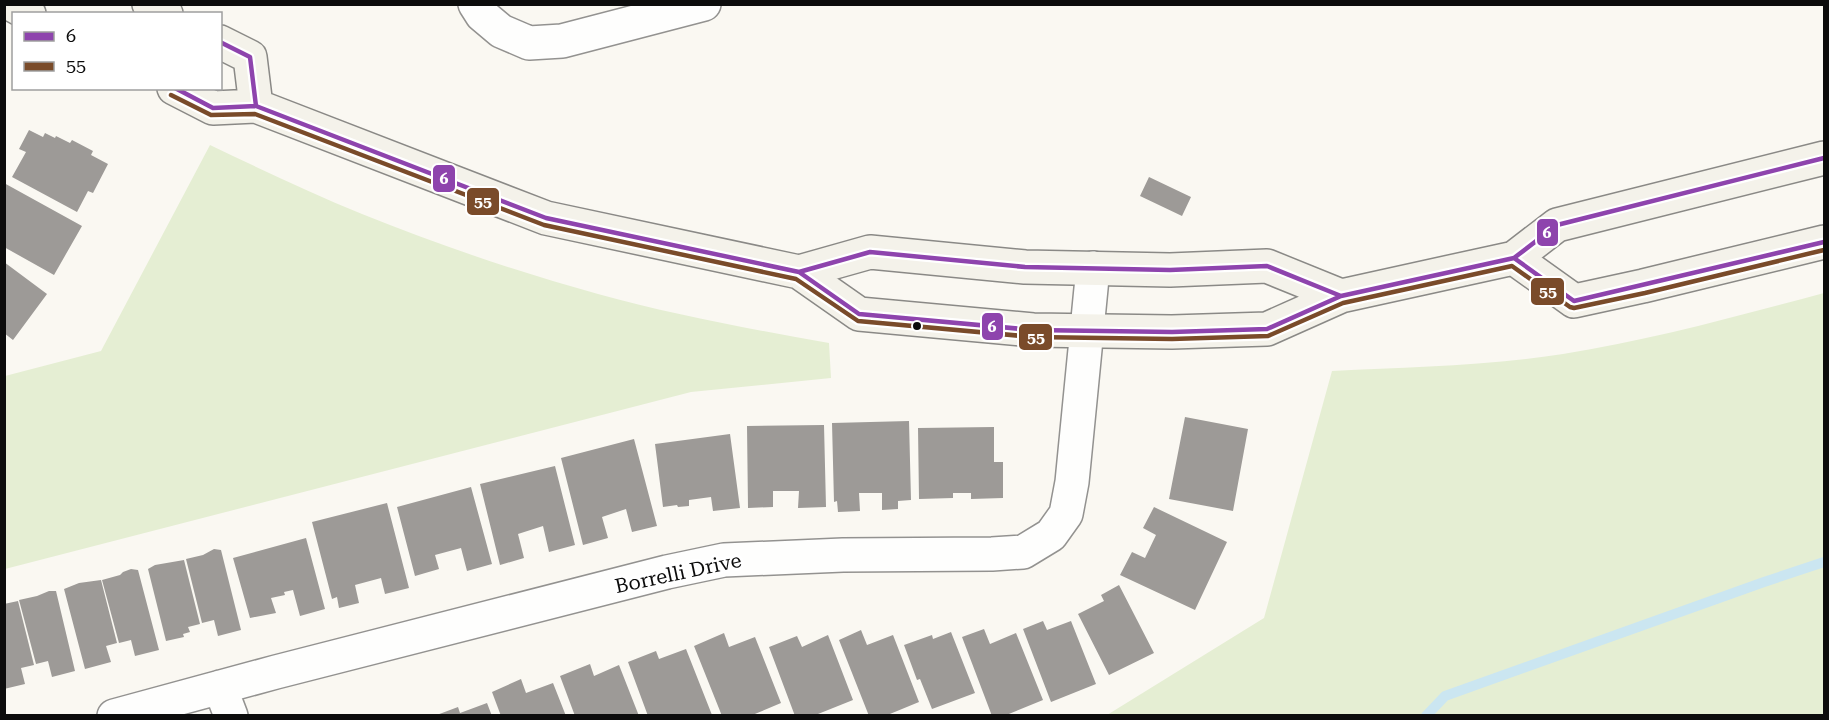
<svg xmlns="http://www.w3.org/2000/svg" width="1829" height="720" font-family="'Roboto Serif',serif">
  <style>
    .green { fill: #e5eed3 }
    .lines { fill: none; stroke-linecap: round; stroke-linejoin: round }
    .stream { stroke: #cbe6f1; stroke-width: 10 }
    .building { fill: #9d9a97 }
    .street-casing { stroke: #939290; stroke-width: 36 }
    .secondary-casing { stroke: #8a8986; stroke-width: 36 }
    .street { stroke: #fefefd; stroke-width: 33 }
    .secondary { stroke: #f4f2ea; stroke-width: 33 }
    .bus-1-casing { stroke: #fff; stroke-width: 9 }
    .bus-2-casing { stroke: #fff; stroke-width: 9 }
    .bus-1 { stroke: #8e44ad; stroke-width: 4.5 }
    .bus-2 { stroke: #7a4b2a; stroke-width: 4.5 }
    .bus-dot { fill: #0c0c0c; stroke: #fff; stroke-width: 2 }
    .labels { text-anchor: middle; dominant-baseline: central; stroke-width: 6; stroke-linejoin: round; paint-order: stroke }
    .street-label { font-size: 20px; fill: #0c0c0c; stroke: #fff }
    .line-badge { stroke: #fff; stroke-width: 2 }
    .badge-label { font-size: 16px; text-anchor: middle; font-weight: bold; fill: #fff }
  </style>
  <rect width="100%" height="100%" fill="#faf8f2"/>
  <path class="green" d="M 210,145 C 260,169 311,193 362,214 C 439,245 518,272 598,294 C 674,315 751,329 829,343 L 831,378 L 691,392 L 5,569 L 5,376 L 101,351 Z
    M 1824,293 L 1824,715 L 1107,715 L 1264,618 L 1332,371 C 1409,367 1487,366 1563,354 C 1651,340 1738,316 1824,293 Z"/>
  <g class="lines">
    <path class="stream" d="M 1426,716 L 1445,696 L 1764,582 L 1824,562"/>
  </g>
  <path class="building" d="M 29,130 L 43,137 L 45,133 L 55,138 L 56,136 L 70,143 L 72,140 L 93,151 L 91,155 L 108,164 L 93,193 L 88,191 L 77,212 L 12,177 L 26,152 L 19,149 Z
    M 1149,177 L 1191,197 L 1182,216 L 1140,196 Z
    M 4,183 L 82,226 L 54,275 L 4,247 Z
    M 4,262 L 47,294 L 13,340 L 4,333 Z
    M 1185,417 L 1248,429 L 1233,511 L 1169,499 Z
    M 909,421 L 911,500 L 898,501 L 898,509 L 882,510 L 882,493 L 859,493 L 860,511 L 838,512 L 837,501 L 834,502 L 832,423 Z
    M 824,425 L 826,507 L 798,508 L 799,491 L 773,491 L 773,507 L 748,508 L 747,426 Z
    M 994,427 L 994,462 L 1003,462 L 1003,498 L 971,499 L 971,493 L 953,493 L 953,498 L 919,499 L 918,428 Z
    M 730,434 L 740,508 L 713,511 L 711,497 L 689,500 L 689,506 L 678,507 L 677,505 L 663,507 L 655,444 Z
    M 634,439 L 657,526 L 632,532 L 626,509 L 602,517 L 608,538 L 583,545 L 561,458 Z
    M 555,466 L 575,545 L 549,552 L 543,526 L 518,534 L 524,558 L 500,565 L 480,484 Z
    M 471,487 L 492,564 L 467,571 L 461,548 L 435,555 L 439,569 L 415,576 L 397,507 Z
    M 387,503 L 409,588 L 385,594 L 381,578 L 355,585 L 359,603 L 339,608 L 337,597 L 332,599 L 312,522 Z
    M 1154,507 L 1227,542 L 1195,610 L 1120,575 L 1132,552 L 1145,558 L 1156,535 L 1143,528 Z
    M 306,538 L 325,609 L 300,616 L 293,590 L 284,592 L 285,595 L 271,598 L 276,613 L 250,618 L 233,558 Z
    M 214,549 L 221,550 L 241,630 L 218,636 L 214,620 L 202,623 L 186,559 L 203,555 Z
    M 184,560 L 200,624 L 188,627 L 190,632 L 183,634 L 184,637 L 166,641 L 148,569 L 155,565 Z
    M 131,569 L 138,570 L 159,650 L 135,656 L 131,640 L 119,643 L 102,580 L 120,575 L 123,572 Z
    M 101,580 L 117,643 L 106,646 L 111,662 L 85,669 L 64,589 L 79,583 Z
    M 1119,585 L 1154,653 L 1109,675 L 1078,614 L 1104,601 L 1101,595 Z
    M 49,591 L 56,591 L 75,671 L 52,677 L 48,661 L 36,664 L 19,600 L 37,596 Z
    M 18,601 L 34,665 L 21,668 L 25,684 L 4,689 L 4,604 Z
    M 1043,621 L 1047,630 L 1071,621 L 1096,684 L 1051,702 L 1023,629 Z
    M 984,629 L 990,644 L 1016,633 L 1043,700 L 1004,716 L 992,716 L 962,637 Z
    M 861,630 L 867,645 L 893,635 L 919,702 L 885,716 L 869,716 L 839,640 Z
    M 951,632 L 975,693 L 932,709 L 920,679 L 917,680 L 904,645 L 932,635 L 933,639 Z
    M 724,633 L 729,647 L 755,637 L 781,703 L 750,716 L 722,716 L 694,646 Z
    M 828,635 L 853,700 L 813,716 L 795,716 L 769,647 L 797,636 L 802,647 Z
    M 686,649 L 712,715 L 648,716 L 628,662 L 656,651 L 659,659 Z
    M 590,664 L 594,676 L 619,665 L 639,716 L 575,716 L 560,676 Z
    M 521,679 L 526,693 L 553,683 L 566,716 L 501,716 L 492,692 Z
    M 487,703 L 492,716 L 434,716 L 458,707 L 460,713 Z"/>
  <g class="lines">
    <g class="street-casing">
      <path id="street" d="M 475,4 L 482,15 L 501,31 L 529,43 L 562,41 L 704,4
        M 220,687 L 231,716
        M 114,716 L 276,672 L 667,572 L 724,560 L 843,555 L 992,554 L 1023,552 L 1051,535 L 1066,514 L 1072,482 L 1093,268"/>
    </g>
    <g class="secondary-casing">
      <path id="secondary" d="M 11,4 L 29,14
        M 149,4 L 166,14
        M 220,42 L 250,57 L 256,106
        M 174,88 L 213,108 L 256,106 L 546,218 L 799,272 L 859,314 L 1033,330 L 1172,332 L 1267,329 L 1341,296 L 1514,258 L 1557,225 L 1824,158
        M 1514,258 L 1574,301 L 1643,286 L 1824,242
        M 799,272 L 870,252 L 1025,267 L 1170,270 L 1267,266 L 1341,296"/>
    </g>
    <use href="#street" class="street"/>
    <use href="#secondary" class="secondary"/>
    <g class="bus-1-casing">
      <path id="bus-1" d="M 220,42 L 250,57 L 256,106
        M 175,88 L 213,108 L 256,106 L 546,218 L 799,272 L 859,314 L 1033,330 L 1172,332 L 1267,329 L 1341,296 L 1514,258 L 1557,225 L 1824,158
        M 1514,258 L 1574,301 L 1824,242
        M 799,272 L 870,252 L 1025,267 L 1170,270 L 1267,266 L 1341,296"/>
    </g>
    <g class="bus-2-casing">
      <path id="bus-2" d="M 171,95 L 211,115 L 255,114 L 544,225 L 796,279 L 858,321 L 1033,337 L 1172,339 L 1268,336 L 1343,303 L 1512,266 L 1570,307 L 1574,308 L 1645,293 L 1824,250"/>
    </g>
    <use href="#bus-1" class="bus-1"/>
    <use href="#bus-2" class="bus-2"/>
  </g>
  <circle class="bus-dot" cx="917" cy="326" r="5"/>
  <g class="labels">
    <g class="street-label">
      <text transform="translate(678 573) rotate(-12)">Borrelli Drive</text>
    </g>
  </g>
  <g class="line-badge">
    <rect x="432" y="164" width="24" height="29" rx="6" fill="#8e44ad"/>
    <rect x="466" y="187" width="34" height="29" rx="6" fill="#7a4b2a"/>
    <rect x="1536" y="218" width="23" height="29" rx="6" fill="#8e44ad"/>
    <rect x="1530" y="277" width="35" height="29" rx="6" fill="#7a4b2a"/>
    <rect x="981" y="312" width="23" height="29" rx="6" fill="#8e44ad"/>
    <rect x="1018" y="323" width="35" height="28" rx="6" fill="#7a4b2a"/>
  </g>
  <g class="badge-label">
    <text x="444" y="184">6</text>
    <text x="483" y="207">55</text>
    <text x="1547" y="238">6</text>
    <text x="1548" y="297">55</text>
    <text x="992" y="332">6</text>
    <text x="1036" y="343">55</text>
  </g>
  <rect width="1829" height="720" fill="none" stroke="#0c0c0c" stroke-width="12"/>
  <rect x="12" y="12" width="210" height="78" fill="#ffffff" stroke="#9e9e9e" stroke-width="1.5"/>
  <rect x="24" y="32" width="30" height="9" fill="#8e44ad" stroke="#9e9e9e" stroke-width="1.5"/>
  <text x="66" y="42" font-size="18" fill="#0c0c0c">6</text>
  <rect x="24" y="62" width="30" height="9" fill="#7a4b2a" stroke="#9e9e9e" stroke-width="1.5"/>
  <text x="66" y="72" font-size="18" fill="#0c0c0c">55</text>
</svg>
